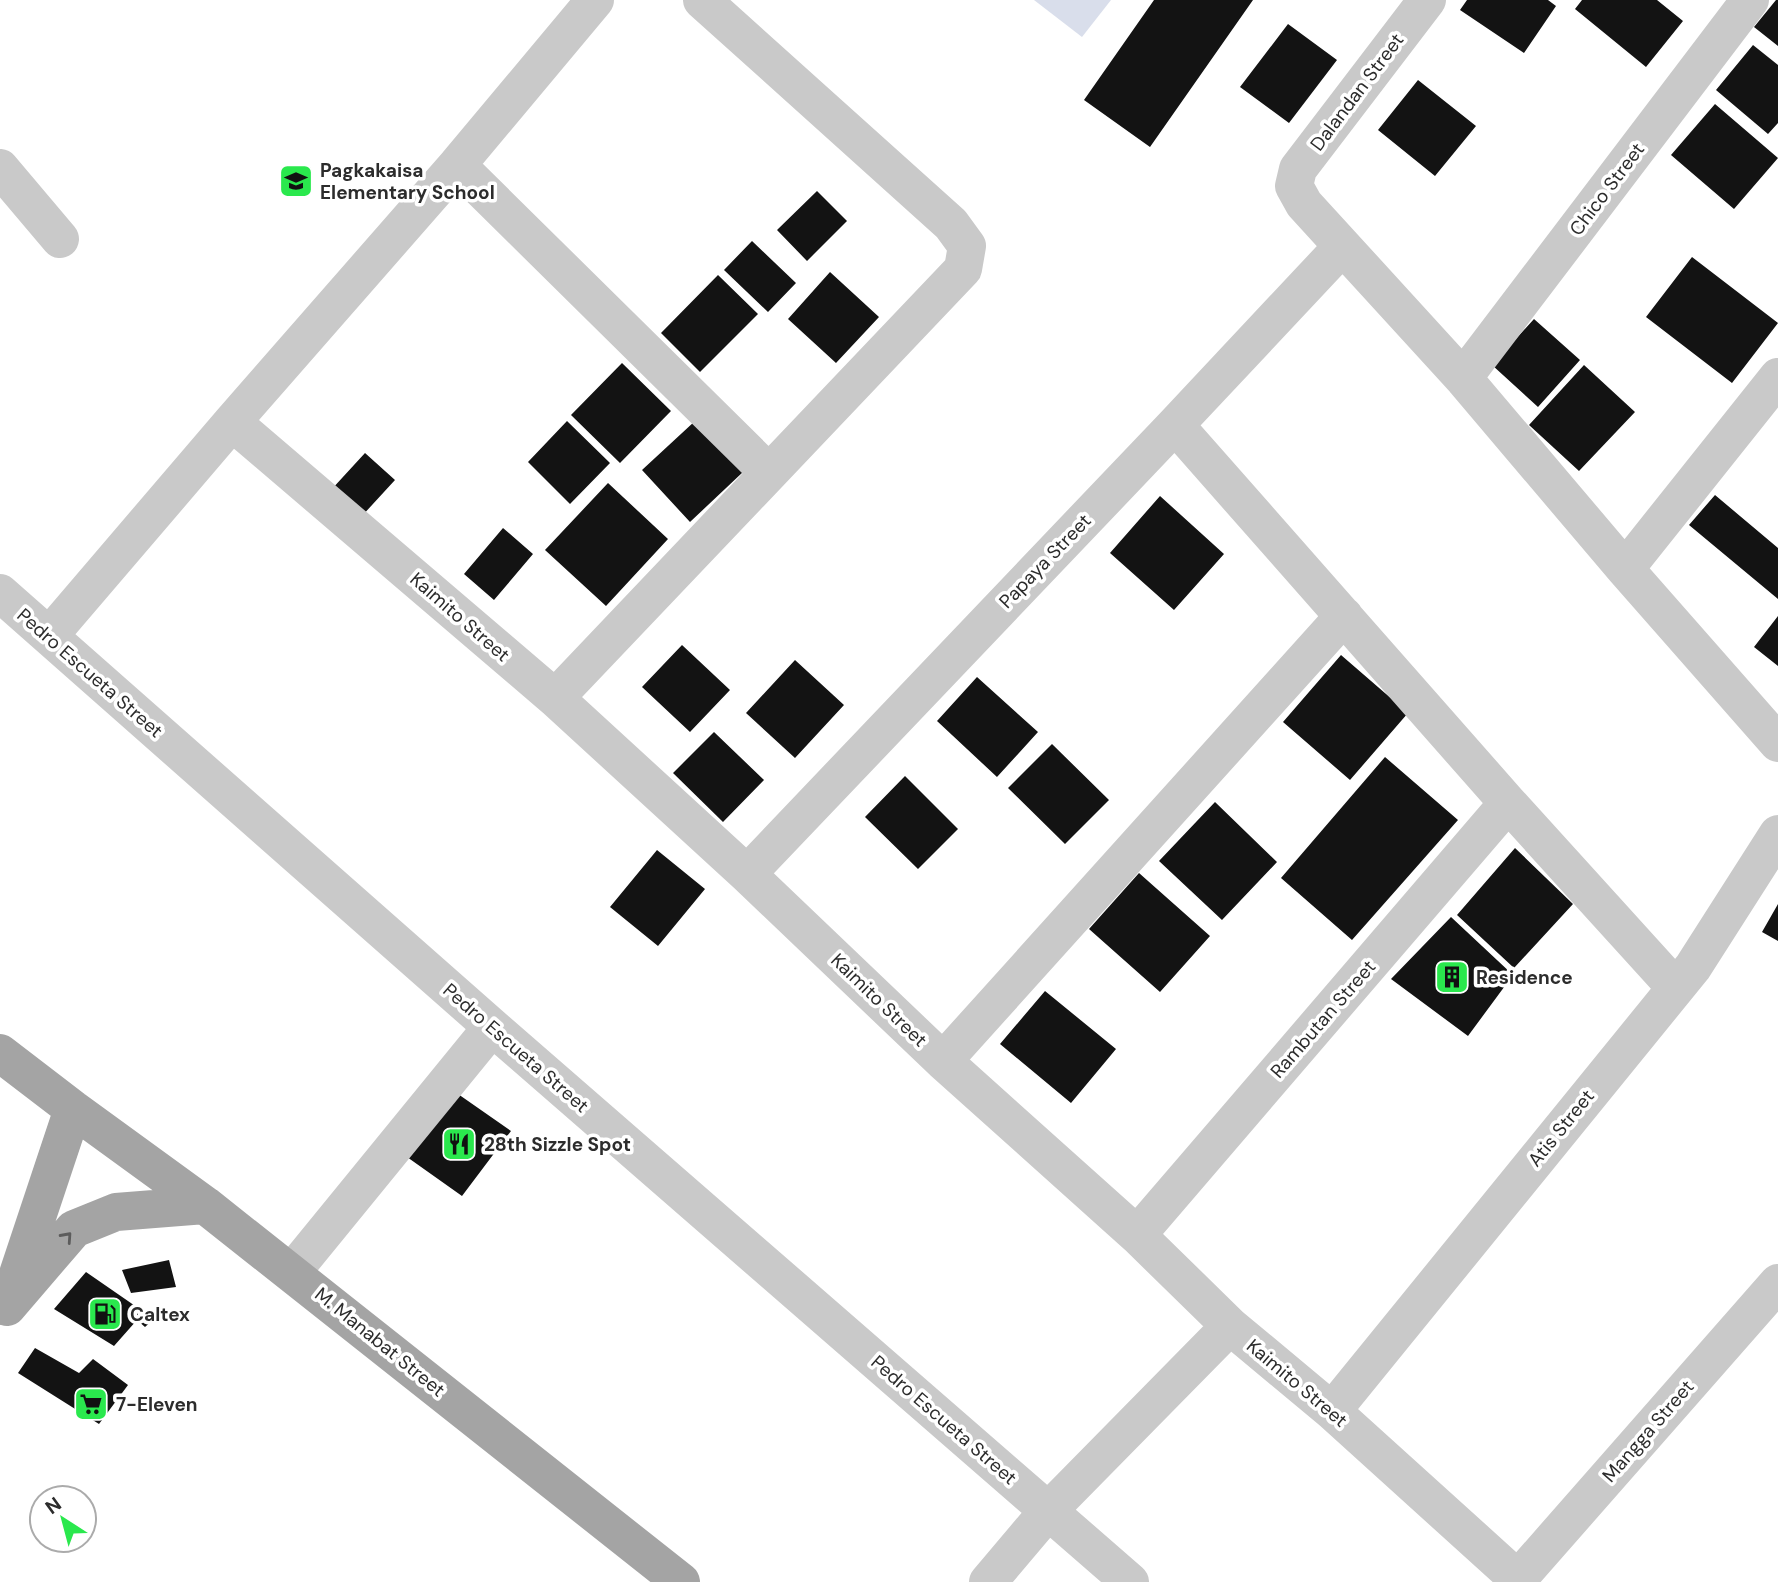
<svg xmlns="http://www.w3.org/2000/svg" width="1778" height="1582" font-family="'DM Sans',sans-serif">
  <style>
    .green { fill: #d9deeb }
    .building { fill: #131313 }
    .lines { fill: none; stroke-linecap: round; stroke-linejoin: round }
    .minor { stroke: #c9c9c9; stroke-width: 38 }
    .major { stroke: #a4a4a4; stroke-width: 38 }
    .oneway { stroke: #5c5c5c }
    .labels { text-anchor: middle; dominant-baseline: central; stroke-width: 7; stroke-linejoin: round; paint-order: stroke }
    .street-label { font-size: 19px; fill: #2c2c2c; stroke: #fff }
    .poi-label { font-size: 19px; font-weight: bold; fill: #2c2c2c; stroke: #fff; text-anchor: start }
  </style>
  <rect width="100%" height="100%" fill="#fff"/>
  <path class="green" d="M 1034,0 L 1111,0 L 1082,37 Z"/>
  <path class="building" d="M 1154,0 L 1253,0 L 1150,147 L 1084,100 Z
    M 1467,0 L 1548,0 L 1556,6 L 1524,53 L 1460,10 Z
    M 1582,0 L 1657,0 L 1683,21 L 1646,67 L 1575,9 Z
    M 1776,0 L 1778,0 L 1778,46 L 1754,27 Z
    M 1288,24 L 1337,60 L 1289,123 L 1240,87 Z
    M 1753,45 L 1778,65 L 1778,123 L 1768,134 L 1716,90 Z
    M 1418,80 L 1476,126 L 1435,176 L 1378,130 Z
    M 1715,104 L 1778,158 L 1734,209 L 1671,155 Z
    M 817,191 L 847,221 L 807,261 L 777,230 Z
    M 752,241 L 796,283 L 768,312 L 724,270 Z
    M 1692,257 L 1778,323 L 1732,383 L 1646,317 Z
    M 830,272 L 879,317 L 836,363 L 788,319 Z
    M 718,275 L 758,314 L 700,372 L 661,333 Z
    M 1534,319 L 1580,360 L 1538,407 L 1492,365 Z
    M 622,363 L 671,411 L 620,463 L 571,415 Z
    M 1584,365 L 1635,412 L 1579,471 L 1529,425 Z
    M 567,421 L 610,463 L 570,504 L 528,462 Z
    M 695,421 L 743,472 L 690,522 L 642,470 Z
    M 365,453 L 395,480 L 361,517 L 331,490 Z
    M 608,483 L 668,539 L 606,606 L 545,550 Z
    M 1715,495 L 1778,548 L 1778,599 L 1689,525 Z
    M 1160,496 L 1224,554 L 1174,610 L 1110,553 Z
    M 503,528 L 533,554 L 494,600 L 464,574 Z
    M 1778,616 L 1778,666 L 1754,647 Z
    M 682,645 L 730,690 L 690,732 L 642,687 Z
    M 1341,655 L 1408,713 L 1350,780 L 1283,722 Z
    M 795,660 L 844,705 L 795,758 L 746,713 Z
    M 977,677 L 1038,732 L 997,777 L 937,721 Z
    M 714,732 L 764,780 L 723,822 L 673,773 Z
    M 1052,744 L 1109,800 L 1065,844 L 1008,788 Z
    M 1385,757 L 1458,820 L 1352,940 L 1281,878 Z
    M 905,776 L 958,829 L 918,869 L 865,817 Z
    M 1215,802 L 1277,862 L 1222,920 L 1159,861 Z
    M 1515,848 L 1573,904 L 1514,968 L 1457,915 Z
    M 657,850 L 705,889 L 658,946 L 610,907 Z
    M 1139,873 L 1210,936 L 1160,992 L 1089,929 Z
    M 1778,904 L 1778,941 L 1762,932 Z
    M 1451,917 L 1513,975 L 1468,1036 L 1391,979 Z
    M 1045,991 L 1116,1049 L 1071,1103 L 1000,1044 Z
    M 458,1094 L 511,1131 L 462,1196 L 407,1157 Z
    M 169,1260 L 176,1287 L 131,1293 L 122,1270 Z
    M 86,1272 L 154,1319 L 145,1327 L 137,1320 L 114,1346 L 54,1309 Z
    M 35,1348 L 79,1373 L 93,1359 L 128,1385 L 99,1424 L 18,1373 Z"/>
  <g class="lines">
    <path class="minor" d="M 1427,0 L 1298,169 L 1294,186 L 1304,204 L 1463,378 L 1625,569 L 1778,743
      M 457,165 L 768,472
      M 0,168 L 60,239
      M 1463,378 L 1750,0
      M 232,422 L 555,698 L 747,874 L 943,1061 L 1137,1235 L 1230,1326 L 1332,1411 L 1521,1582
      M 1175,425 L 1508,803 L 1675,987
      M 1625,569 L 1778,377
      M 0,593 L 492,1027 L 1130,1582
      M 49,636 L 232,422 L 457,165 L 595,0
      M 555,698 L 963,269 L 967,246 L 951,224 L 702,0
      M 747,874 L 1175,425 L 1342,247
      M 943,1061 L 1344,616
      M 1137,1235 L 1508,803
      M 292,1272 L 492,1027
      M 1332,1411 L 1693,967 L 1778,834
      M 1518,1579 L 1778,1283
      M 988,1582 L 1048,1511 L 1230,1326"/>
    <path class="major" d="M 0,1053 L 73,1109 L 205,1205 L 681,1582
      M 13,1289 L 73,1109
      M 7,1307 L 74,1229 L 116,1212 L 205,1205"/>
  </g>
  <defs><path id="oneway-chevron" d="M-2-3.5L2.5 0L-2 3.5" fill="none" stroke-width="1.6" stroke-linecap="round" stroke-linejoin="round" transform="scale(1.75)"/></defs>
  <use class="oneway" href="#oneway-chevron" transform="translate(67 1237) rotate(-48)"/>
  <defs>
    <g id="school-square" transform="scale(1.75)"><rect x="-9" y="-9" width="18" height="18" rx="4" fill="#2ae84d" stroke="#fff"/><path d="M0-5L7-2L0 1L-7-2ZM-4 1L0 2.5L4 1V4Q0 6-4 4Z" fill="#111"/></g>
    <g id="building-square" transform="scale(1.75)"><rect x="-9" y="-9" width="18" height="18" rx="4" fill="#2ae84d" stroke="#fff"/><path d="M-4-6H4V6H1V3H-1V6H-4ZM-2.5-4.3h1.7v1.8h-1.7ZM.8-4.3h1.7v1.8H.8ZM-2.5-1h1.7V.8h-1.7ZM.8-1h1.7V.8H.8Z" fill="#111"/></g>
    <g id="restaurant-square" transform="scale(1.75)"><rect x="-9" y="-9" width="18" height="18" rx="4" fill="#2ae84d" stroke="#fff"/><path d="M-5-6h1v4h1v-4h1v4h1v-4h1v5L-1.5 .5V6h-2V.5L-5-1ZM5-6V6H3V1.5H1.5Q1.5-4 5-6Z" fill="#111"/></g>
    <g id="fuel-square" transform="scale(1.75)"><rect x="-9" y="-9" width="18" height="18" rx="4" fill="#2ae84d" stroke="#fff"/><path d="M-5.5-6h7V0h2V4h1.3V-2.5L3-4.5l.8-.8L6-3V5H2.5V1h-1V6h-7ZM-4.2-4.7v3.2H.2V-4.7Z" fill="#111"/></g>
    <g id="supermarket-square" transform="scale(1.75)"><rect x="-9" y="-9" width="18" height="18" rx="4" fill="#2ae84d" stroke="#fff"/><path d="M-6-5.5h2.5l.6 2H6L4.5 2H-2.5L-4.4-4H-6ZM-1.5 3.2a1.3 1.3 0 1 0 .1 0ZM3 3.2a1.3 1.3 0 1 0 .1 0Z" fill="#111"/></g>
  </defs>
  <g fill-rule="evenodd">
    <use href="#school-square" x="296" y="181"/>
    <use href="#building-square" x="1452" y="977"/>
    <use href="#restaurant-square" x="459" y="1144"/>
    <use href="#fuel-square" x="105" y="1314"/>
    <use href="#supermarket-square" x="91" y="1404"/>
  </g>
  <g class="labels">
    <g class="street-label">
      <text transform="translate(1357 92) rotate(-53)">Dalandan Street</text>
      <text transform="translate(1607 189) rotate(-53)">Chico Street</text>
      <text transform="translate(1045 561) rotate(-46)">Papaya Street</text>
      <text transform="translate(460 617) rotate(41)">Kaimito Street</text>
      <text transform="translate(90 673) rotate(41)">Pedro Escueta Street</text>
      <text transform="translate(879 1000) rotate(44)">Kaimito Street</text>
      <text transform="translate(1323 1019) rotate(-49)">Rambutan Street</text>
      <text transform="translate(516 1048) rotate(41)">Pedro Escueta Street</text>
      <text transform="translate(1561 1128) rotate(-51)">Atis Street</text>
      <text transform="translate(380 1342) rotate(39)">M. Manabat Street</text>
      <text transform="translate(1297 1383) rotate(40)">Kaimito Street</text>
      <text transform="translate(944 1420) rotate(41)">Pedro Escueta Street</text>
      <text transform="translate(1648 1431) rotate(-49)">Mangga Street</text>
    </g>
    <g class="poi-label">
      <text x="320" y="170">Pagkakaisa<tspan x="320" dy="22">Elementary School</tspan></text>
      <text x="1476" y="977">Residence</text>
      <text x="484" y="1144">28th Sizzle Spot</text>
      <text x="130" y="1314">Caltex</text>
      <text x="116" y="1404">7-Eleven</text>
    </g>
  </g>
  <g transform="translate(63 1519) rotate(324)"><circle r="33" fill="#ffffff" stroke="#ababab" stroke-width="2"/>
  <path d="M0-5L12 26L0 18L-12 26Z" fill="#2ae84d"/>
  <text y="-10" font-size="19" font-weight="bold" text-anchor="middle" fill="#2c2c2c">N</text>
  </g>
</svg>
